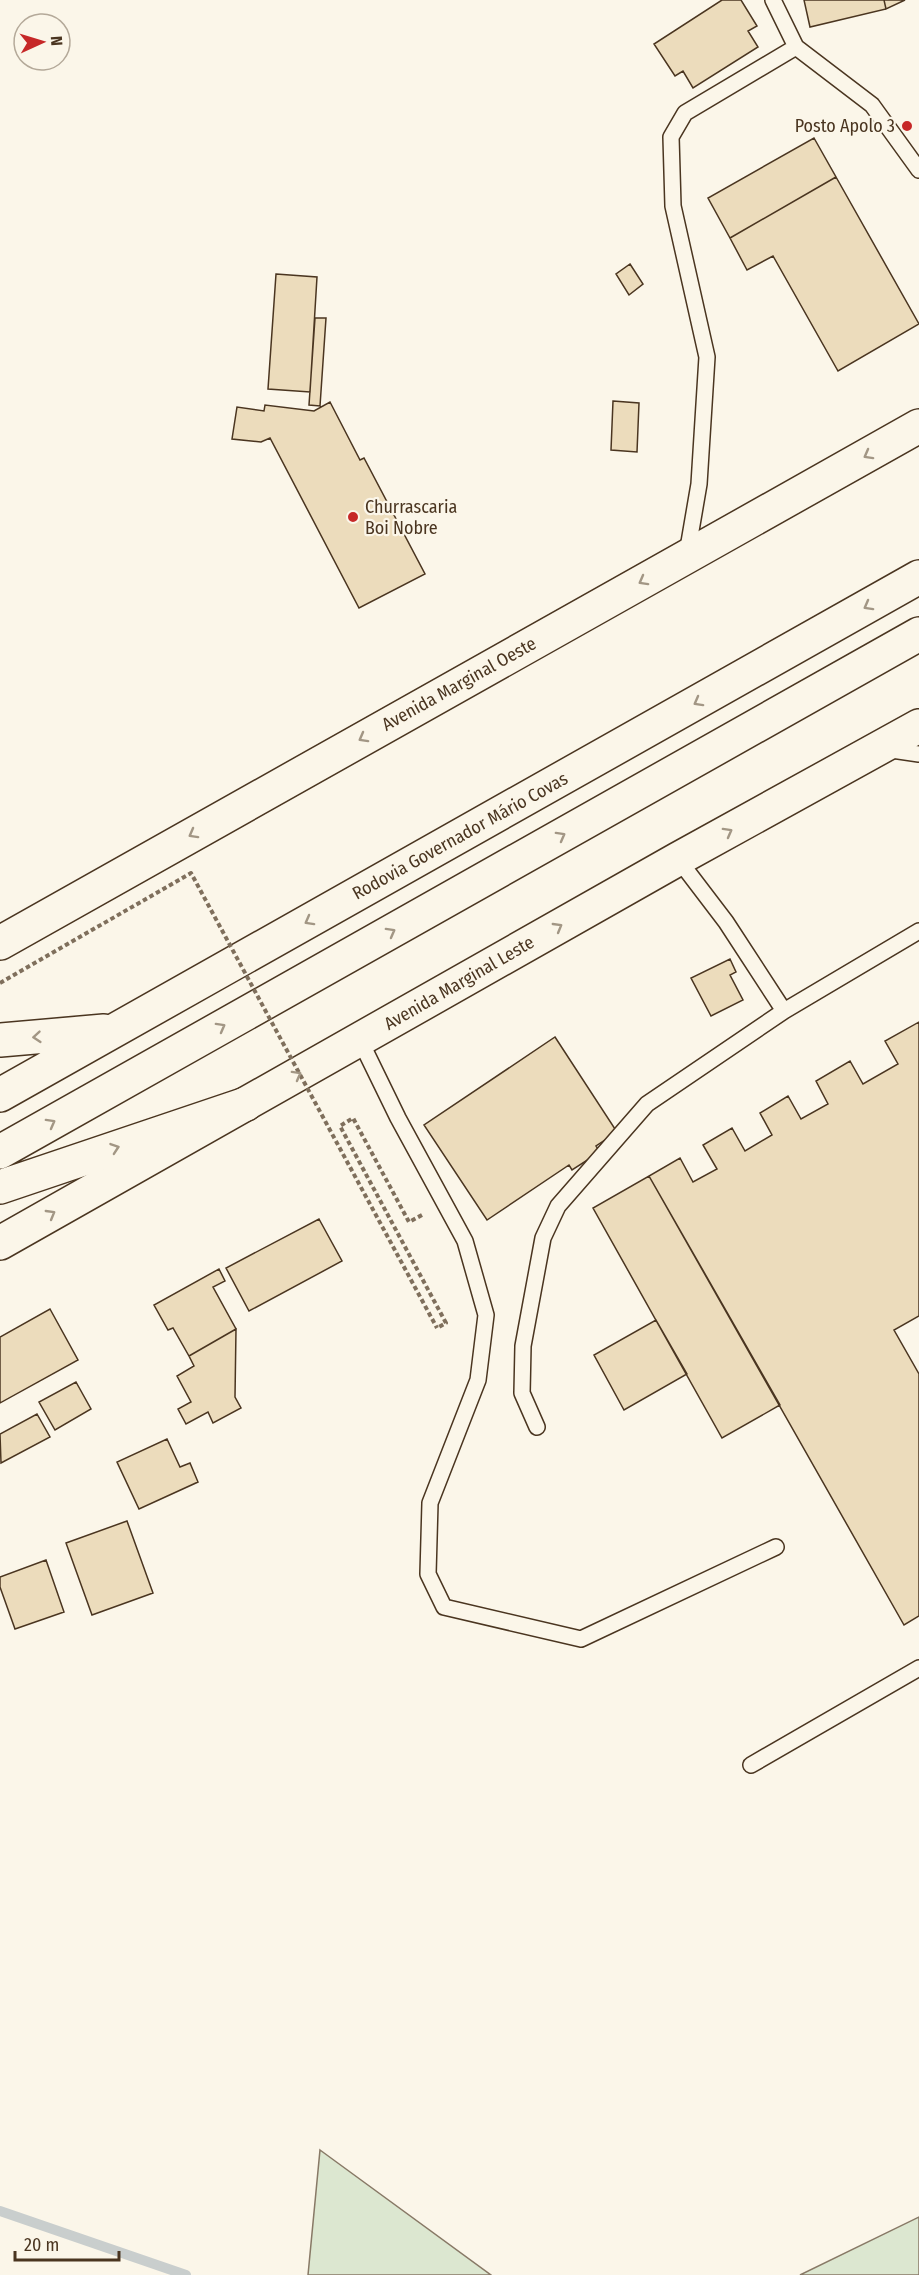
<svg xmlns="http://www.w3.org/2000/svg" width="919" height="2275" font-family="'Fira Sans Condensed',sans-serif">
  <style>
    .green { fill: #dce7d0; stroke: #887966; stroke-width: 1.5 }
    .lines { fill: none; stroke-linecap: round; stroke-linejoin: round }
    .stream { stroke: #c9cecd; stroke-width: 10 }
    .building { fill: #ecdcbc; stroke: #4a3520; stroke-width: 1.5 }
    .lane-casing { stroke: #4a3520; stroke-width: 18 }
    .secondary-casing { stroke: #4a3520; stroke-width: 36 }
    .highway-casing { stroke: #4a3520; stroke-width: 36 }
    .path { stroke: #7f6f5c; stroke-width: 4; stroke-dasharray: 4.5 3; stroke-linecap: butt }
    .lane { stroke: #fbf6e9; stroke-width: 15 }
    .secondary { stroke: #fbf6e9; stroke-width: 33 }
    .highway { stroke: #fbf6e9; stroke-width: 33 }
    .path-bridge { stroke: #7f6f5c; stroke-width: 4; stroke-dasharray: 4.5 3; stroke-linecap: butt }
    .oneway { stroke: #a29684 }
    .poi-dot { fill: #c62828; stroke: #fbf6e9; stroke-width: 2 }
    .labels { text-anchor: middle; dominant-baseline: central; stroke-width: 4.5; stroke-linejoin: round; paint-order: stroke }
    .poi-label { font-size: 18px; fill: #4a3520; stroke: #fbf6e9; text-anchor: end }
    .street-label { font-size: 18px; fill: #4a3520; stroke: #fbf6e9 }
  </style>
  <rect width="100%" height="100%" fill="#fbf6e9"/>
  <path class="green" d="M 320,2150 L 491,2275 L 308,2275 Z
    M 919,2217 L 919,2275 L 800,2275 Z"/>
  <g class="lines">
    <path class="stream" d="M 0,2211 L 186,2275"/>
  </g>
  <path class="building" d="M 722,0 L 741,0 L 757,26 L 748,31 L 758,47 L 693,88 L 683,71 L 675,76 L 654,44 Z
    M 804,0 L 884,0 L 886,9 L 810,27 Z
    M 884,0 L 905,0 L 886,9 Z
    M 814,138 L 836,177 L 730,238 L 708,198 Z
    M 836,177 L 919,324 L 838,371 L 773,256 L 747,270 L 730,238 Z
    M 630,264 L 643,284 L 629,295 L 616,274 Z
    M 276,274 L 317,277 L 310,392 L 268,389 Z
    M 315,318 L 326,318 L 320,406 L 309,405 Z
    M 613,401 L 639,403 L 637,452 L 611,450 Z
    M 330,402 L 360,460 L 364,458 L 425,574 L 359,608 L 270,438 L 261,442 L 232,439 L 237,407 L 264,411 L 265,405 L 314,411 Z
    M 730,959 L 736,972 L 730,975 L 743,1000 L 711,1016 L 691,978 Z
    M 919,1022 L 919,1316 L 894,1330 L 919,1374 L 919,1616 L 904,1625 L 649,1176 L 680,1158 L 693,1182 L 717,1169 L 703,1145 L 732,1128 L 745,1151 L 772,1135 L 760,1113 L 788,1096 L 801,1119 L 828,1104 L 816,1081 L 850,1061 L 863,1084 L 898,1064 L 885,1041 Z
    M 555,1037 L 617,1132 L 596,1146 L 600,1152 L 572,1170 L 569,1165 L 487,1220 L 424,1125 Z
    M 649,1176 L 780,1405 L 722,1438 L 593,1208 Z
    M 319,1219 L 342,1261 L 249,1311 L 226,1268 Z
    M 219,1269 L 225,1281 L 213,1287 L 236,1329 L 189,1356 L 173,1328 L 168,1330 L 154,1305 Z
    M 50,1309 L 78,1360 L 0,1403 L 0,1337 Z
    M 656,1320 L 687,1374 L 624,1410 L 594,1355 Z
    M 236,1329 L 235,1397 L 241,1408 L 213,1423 L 208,1412 L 186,1424 L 178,1409 L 191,1402 L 177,1376 L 194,1366 L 189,1356 Z
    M 76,1382 L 91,1409 L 55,1430 L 39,1402 Z
    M 37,1414 L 50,1437 L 1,1463 L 0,1434 Z
    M 167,1439 L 180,1467 L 190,1463 L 198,1482 L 139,1509 L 117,1462 Z
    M 127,1521 L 153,1593 L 92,1615 L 66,1543 Z
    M 46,1560 L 64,1612 L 15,1629 L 0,1587 L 0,1577 Z"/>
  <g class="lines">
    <g class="lane-casing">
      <path id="lane" d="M 773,0 L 796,47 L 872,105 L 919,170
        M 687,554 L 699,484 L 707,357 L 673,206 L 671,137 L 685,113 L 796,47
        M 885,749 L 919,754
        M 678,859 L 726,922 L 784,1011 L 919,931
        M 360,1040 L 398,1118 L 465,1241 L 486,1315 L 478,1380 L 430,1503 L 428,1574 L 444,1607 L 581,1639 L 776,1547
        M 537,1427 L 522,1393 L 523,1346 L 543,1238 L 558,1206 L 647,1104 L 784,1011
        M 751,1765 L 919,1668"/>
    </g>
    <g class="secondary-casing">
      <path id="secondary" d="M 0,943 L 919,426
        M 0,1243 L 678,859 L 919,726"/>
    </g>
    <g class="highway-casing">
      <path id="highway" d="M 0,1040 L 104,1031
        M 0,1095 L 919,577
        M 0,1152 L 919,634
        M 0,1187 L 246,1104"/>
    </g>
    <path class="path" d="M 422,1215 L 409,1222 L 353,1118 L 340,1126 L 446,1323 L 437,1328"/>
    <use href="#lane" class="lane"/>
    <use href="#secondary" class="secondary"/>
    <use href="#highway" class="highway"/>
    <path class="path-bridge" d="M 0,983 L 191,873 L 437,1328"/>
  </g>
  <defs><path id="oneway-chevron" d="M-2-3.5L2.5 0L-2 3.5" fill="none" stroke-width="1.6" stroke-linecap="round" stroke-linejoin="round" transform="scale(1.5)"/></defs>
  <g class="oneway">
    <use href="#oneway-chevron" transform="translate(868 455) rotate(151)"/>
    <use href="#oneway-chevron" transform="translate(643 581) rotate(151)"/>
    <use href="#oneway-chevron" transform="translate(868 606) rotate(151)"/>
    <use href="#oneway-chevron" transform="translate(698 702) rotate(151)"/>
    <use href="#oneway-chevron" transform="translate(363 738) rotate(151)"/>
    <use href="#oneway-chevron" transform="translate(728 832) rotate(-29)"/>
    <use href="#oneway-chevron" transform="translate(193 834) rotate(151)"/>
    <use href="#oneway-chevron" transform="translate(561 836) rotate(-29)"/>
    <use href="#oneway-chevron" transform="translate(309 921) rotate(151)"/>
    <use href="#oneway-chevron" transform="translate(558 927) rotate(-30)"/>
    <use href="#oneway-chevron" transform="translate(391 932) rotate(-29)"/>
    <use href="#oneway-chevron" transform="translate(221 1027) rotate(-29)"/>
    <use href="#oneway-chevron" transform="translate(37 1037) rotate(175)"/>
    <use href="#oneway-chevron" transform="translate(297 1075) rotate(-29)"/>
    <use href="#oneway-chevron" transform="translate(51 1123) rotate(-29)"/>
    <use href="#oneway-chevron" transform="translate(115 1148) rotate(-19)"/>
    <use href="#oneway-chevron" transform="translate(51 1214) rotate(-30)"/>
  </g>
  <g class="poi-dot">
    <circle cx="907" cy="126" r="6"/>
    <circle cx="353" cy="517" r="6"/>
  </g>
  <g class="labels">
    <g class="poi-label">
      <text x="895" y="126">Posto Apolo 3</text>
      <text x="365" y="507" text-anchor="start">Churrascaria<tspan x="365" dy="21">Boi Nobre</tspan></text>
    </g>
    <g class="street-label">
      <text transform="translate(459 684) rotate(-29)">Avenida Marginal Oeste</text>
      <text transform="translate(460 836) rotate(-29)">Rodovia Governador Mário Covas</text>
      <text transform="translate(459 983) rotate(-30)">Avenida Marginal Leste</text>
    </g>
  </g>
  <g transform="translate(42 42) rotate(86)"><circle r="28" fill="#fbf6e9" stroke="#b4a999" stroke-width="1.5"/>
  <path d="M0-4.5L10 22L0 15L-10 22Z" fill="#c62828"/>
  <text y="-9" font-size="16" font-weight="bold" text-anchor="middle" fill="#4a3520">N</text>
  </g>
  <path d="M15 2251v9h104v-9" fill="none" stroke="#4a3520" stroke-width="3"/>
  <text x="24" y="2251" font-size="18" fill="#4a3520" stroke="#fbf6e9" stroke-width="4.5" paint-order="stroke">20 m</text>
</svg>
